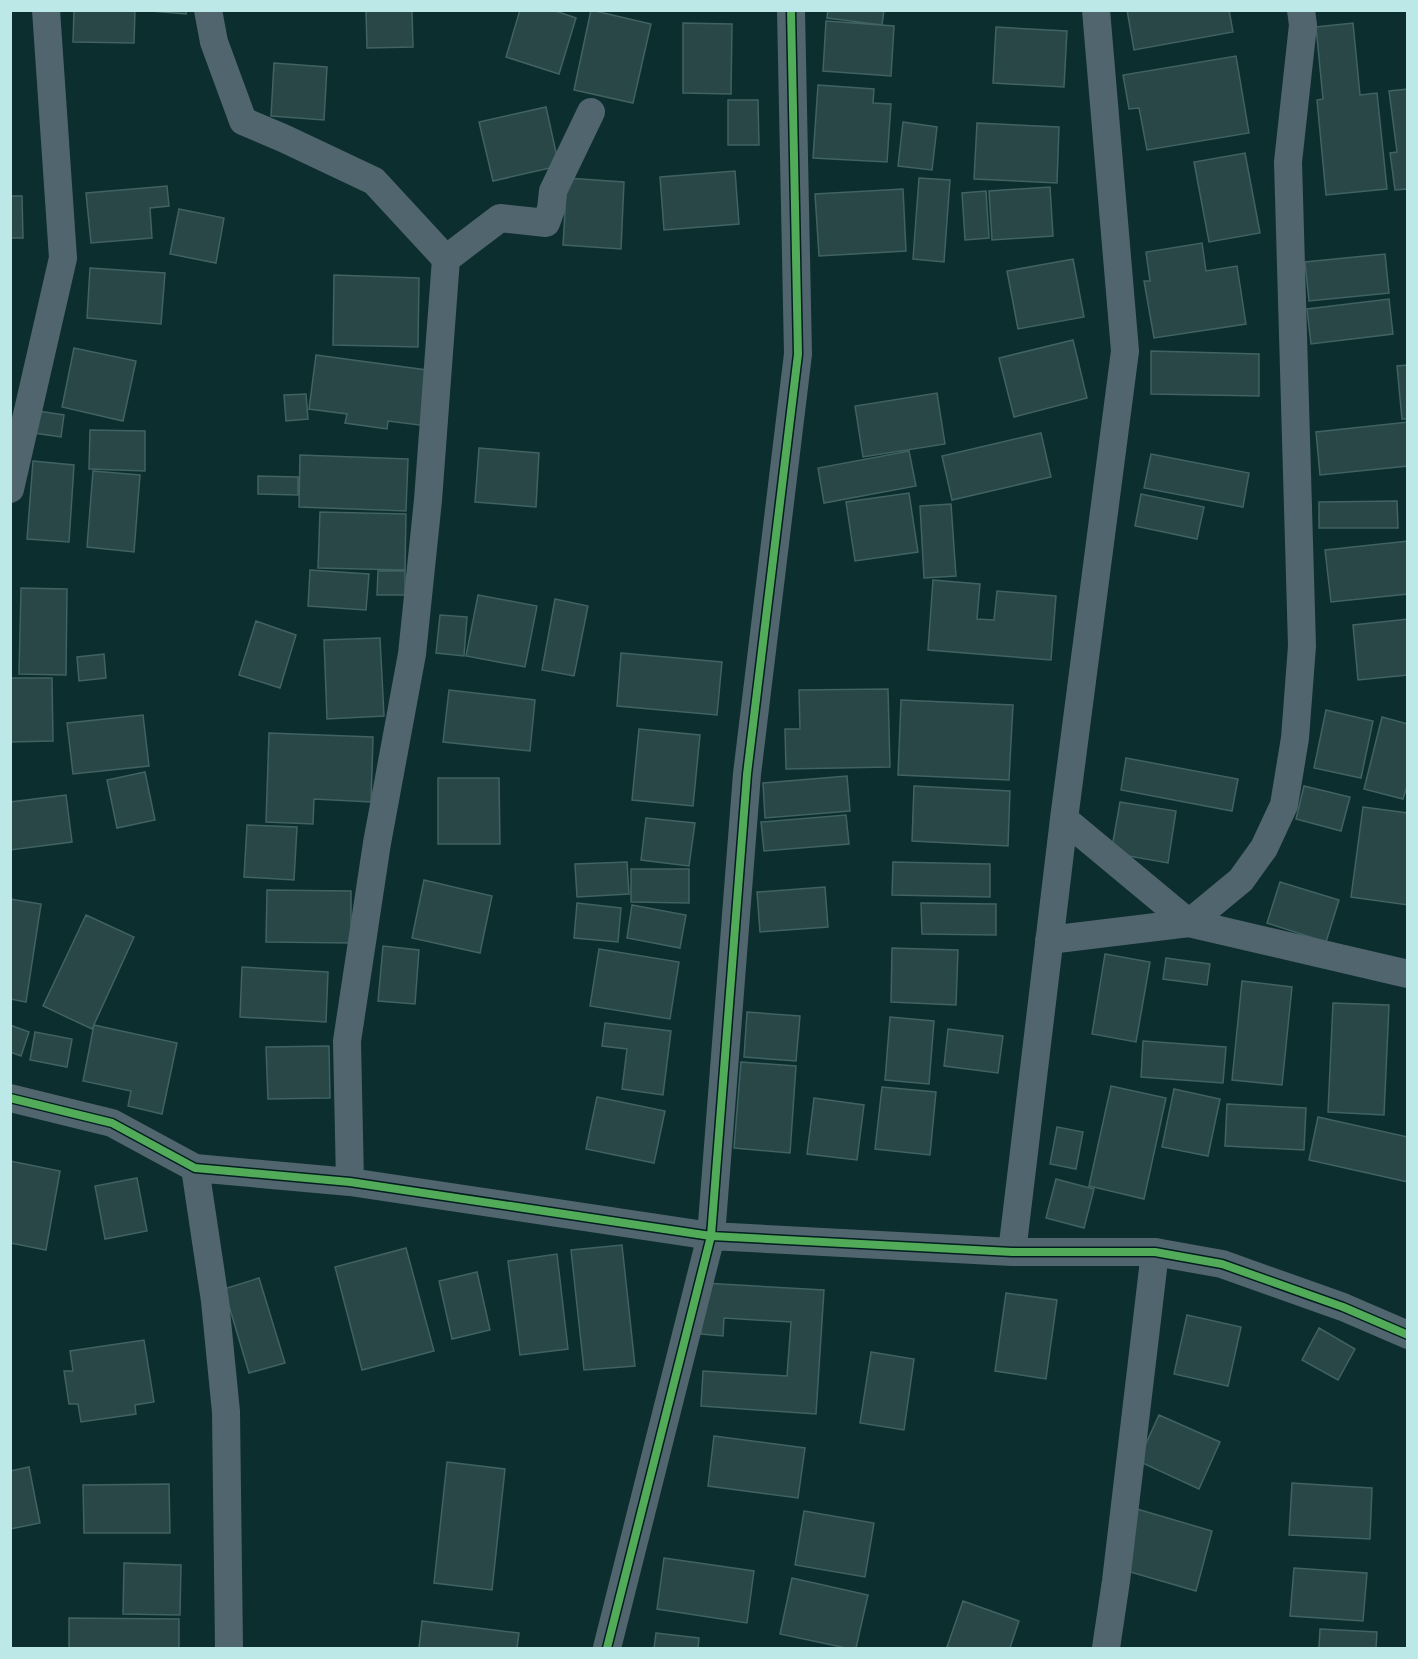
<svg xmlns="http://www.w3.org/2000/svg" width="1418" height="1659" font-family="'Source Sans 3',sans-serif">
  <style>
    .building { fill: #2a4747; stroke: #416262; stroke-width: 1.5 }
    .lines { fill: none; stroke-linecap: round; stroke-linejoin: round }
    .minor { stroke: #51656f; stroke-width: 28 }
    .cycleway-casing { stroke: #011f1f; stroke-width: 11 }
    .cycleway { stroke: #51ab58; stroke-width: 8 }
  </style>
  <rect width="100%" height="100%" fill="#0d2e2e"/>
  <path class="building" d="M 74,10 L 135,10 L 134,43 L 73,42 Z
    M 139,10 L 187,10 L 186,14 Z
    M 366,10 L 412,10 L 413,47 L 367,48 Z
    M 520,10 L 553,10 L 576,18 L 559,74 L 506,57 Z
    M 591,10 L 651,24 L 633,103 L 574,90 Z
    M 828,10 L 884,10 L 882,25 L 827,18 Z
    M 1127,10 L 1229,10 L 1233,32 L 1134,50 Z
    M 826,21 L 894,26 L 891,76 L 823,71 Z
    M 683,23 L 732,24 L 731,94 L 683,93 Z
    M 1353,23 L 1360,95 L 1377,93 L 1387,189 L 1326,195 L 1317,100 L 1323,99 L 1316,27 Z
    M 996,27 L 1067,31 L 1064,87 L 993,83 Z
    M 1236,56 L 1249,133 L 1147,150 L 1139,108 L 1129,109 L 1123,75 Z
    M 274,63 L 327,67 L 324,120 L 271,116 Z
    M 818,85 L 874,89 L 873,103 L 891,104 L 887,162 L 813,158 Z
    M 1408,89 L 1408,189 L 1395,190 L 1390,153 L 1397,152 L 1389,91 Z
    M 728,100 L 758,100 L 759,145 L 728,145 Z
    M 546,107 L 559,166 L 493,181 L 479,122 Z
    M 903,122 L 937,127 L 932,170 L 898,166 Z
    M 977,123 L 1059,127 L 1057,183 L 974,179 Z
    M 1245,153 L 1260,233 L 1209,242 L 1194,162 Z
    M 735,171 L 739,224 L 664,230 L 660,177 Z
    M 567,178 L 624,182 L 621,249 L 563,245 Z
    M 919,178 L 950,180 L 944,262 L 913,259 Z
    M 167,186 L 169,206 L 150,208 L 152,238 L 91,243 L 86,193 Z
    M 1050,187 L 1053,236 L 992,240 L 989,191 Z
    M 903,189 L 906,251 L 819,256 L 815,194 Z
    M 986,191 L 989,238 L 965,240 L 962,193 Z
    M 10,196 L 22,196 L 23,238 L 10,238 Z
    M 179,209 L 224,218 L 216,263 L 170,254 Z
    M 1202,243 L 1206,271 L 1237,266 L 1246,324 L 1154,338 L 1144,281 L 1150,281 L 1146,252 Z
    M 1385,254 L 1389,293 L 1309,301 L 1305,262 Z
    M 1073,259 L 1084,317 L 1018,329 L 1007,271 Z
    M 90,268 L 165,273 L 161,324 L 87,318 Z
    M 334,275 L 419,278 L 418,347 L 333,345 Z
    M 1389,299 L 1393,334 L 1311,344 L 1307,309 Z
    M 1073,340 L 1087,398 L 1014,417 L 999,358 Z
    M 74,348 L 136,361 L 123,421 L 62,407 Z
    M 1151,351 L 1259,354 L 1259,396 L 1151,394 Z
    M 316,355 L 434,371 L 427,426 L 388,421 L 387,429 L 345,423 L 347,414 L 309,409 Z
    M 1408,365 L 1408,419 L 1402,419 L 1397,366 Z
    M 937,393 L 945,444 L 863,457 L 855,406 Z
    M 306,394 L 308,419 L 286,421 L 284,395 Z
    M 38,411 L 64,415 L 61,437 L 34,433 Z
    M 1408,422 L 1408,466 L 1320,475 L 1316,432 Z
    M 90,430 L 145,431 L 145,471 L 89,469 Z
    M 1041,433 L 1051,477 L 952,500 L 942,456 Z
    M 479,448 L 539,453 L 536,507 L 475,502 Z
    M 909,451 L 916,486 L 824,503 L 818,468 Z
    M 1151,454 L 1249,473 L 1243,507 L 1144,488 Z
    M 300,455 L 408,459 L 406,511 L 299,507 Z
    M 33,461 L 74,465 L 69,542 L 27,539 Z
    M 93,471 L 140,475 L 134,552 L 87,547 Z
    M 258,476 L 298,477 L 298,495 L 258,494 Z
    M 909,493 L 918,552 L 855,561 L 846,502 Z
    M 1141,494 L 1204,507 L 1197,539 L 1135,526 Z
    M 1397,501 L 1398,528 L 1319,528 L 1319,502 Z
    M 951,504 L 956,576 L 924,578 L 920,506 Z
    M 320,512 L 406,514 L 405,570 L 318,568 Z
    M 1408,541 L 1408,594 L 1331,602 L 1325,550 Z
    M 310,570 L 369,574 L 366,610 L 308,606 Z
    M 378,571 L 405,571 L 405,595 L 377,595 Z
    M 933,580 L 980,584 L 977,619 L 994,620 L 997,591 L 1056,596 L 1051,660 L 928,650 Z
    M 21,588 L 67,589 L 66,675 L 19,674 Z
    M 478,595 L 537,606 L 525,667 L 466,656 Z
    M 555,599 L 588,606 L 574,676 L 542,670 Z
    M 440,615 L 467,617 L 464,656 L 436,653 Z
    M 1408,619 L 1408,675 L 1358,680 L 1353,625 Z
    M 256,621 L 296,635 L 280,688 L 239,675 Z
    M 380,638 L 384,716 L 327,719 L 324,640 Z
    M 621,653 L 722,662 L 717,715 L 617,706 Z
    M 104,654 L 106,678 L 79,681 L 77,657 Z
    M 10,678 L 52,678 L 53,741 L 10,742 Z
    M 888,689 L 890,767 L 786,769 L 785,729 L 800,729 L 799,690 Z
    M 449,690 L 535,700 L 530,751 L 443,742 Z
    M 901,700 L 1013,705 L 1009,780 L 898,775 Z
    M 1326,710 L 1373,721 L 1361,778 L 1314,768 Z
    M 143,715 L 149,766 L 73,774 L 67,723 Z
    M 1382,717 L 1408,724 L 1408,783 L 1403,799 L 1364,789 Z
    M 639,729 L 700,735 L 693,806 L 632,800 Z
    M 269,733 L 373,737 L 371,802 L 314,799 L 313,824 L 266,822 Z
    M 1126,758 L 1238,779 L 1232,811 L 1121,790 Z
    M 145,772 L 155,820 L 117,828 L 107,780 Z
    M 847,776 L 850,811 L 765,818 L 763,783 Z
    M 438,778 L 499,778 L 500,844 L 438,844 Z
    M 914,786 L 1010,791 L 1008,846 L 912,841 Z
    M 1304,786 L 1350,797 L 1341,831 L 1296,819 Z
    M 66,795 L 72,842 L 10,850 L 10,802 Z
    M 1120,802 L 1176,811 L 1168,863 L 1111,853 Z
    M 1363,807 L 1408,813 L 1408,905 L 1351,897 Z
    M 846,815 L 849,844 L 764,851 L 761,822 Z
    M 646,818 L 695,823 L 689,866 L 641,860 Z
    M 247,825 L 297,827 L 294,880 L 244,877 Z
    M 627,862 L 629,894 L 577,897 L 575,864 Z
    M 893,862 L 990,864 L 990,897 L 892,895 Z
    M 631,869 L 689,869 L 689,903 L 631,902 Z
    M 424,880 L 492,896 L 480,953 L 412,938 Z
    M 1280,882 L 1339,900 L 1326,942 L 1267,923 Z
    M 825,887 L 828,927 L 760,932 L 757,892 Z
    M 267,890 L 351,891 L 351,943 L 266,942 Z
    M 10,899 L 41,904 L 26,1002 L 10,999 Z
    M 577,903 L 621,908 L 618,942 L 574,938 Z
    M 921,903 L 996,904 L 996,935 L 922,934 Z
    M 632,905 L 686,915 L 680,948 L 627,938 Z
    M 86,915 L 134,937 L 92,1029 L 43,1006 Z
    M 383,946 L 419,950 L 415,1004 L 378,1001 Z
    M 892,948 L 958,950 L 956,1005 L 891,1002 Z
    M 599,949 L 679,962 L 670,1019 L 590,1006 Z
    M 1105,954 L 1150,962 L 1136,1042 L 1092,1034 Z
    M 1166,958 L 1210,964 L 1207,985 L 1163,979 Z
    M 242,967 L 328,972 L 326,1022 L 240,1017 Z
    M 1242,981 L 1292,987 L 1282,1085 L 1232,1080 Z
    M 1333,1003 L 1389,1005 L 1384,1115 L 1328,1112 Z
    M 747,1012 L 800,1016 L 796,1061 L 744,1057 Z
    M 890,1017 L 934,1021 L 929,1084 L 885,1080 Z
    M 605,1023 L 671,1031 L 663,1095 L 622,1089 L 627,1049 L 602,1046 Z
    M 10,1025 L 29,1032 L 21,1056 L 10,1052 Z
    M 94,1025 L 177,1043 L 162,1114 L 128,1106 L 131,1091 L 83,1081 Z
    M 948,1029 L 1003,1036 L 998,1073 L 944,1066 Z
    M 35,1032 L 72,1039 L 67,1067 L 30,1060 Z
    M 1143,1041 L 1226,1047 L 1223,1083 L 1141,1077 Z
    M 329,1046 L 330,1098 L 268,1099 L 266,1047 Z
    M 741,1062 L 796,1066 L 790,1153 L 734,1148 Z
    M 1111,1086 L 1166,1098 L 1144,1199 L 1089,1186 Z
    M 882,1087 L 936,1092 L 930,1155 L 875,1149 Z
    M 1174,1089 L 1220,1099 L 1208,1156 L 1162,1147 Z
    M 597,1097 L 665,1111 L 654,1163 L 586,1149 Z
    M 814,1098 L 864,1105 L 857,1160 L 807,1154 Z
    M 1227,1104 L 1306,1108 L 1304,1150 L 1225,1146 Z
    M 1318,1117 L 1408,1137 L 1408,1182 L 1309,1160 Z
    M 1057,1127 L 1083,1132 L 1076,1169 L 1050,1164 Z
    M 10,1161 L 60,1171 L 46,1250 L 10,1243 Z
    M 137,1178 L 147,1231 L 105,1239 L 95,1186 Z
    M 1056,1179 L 1094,1189 L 1084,1228 L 1046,1218 Z
    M 622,1245 L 635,1366 L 584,1370 L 571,1250 Z
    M 406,1248 L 434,1351 L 362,1370 L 335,1267 Z
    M 557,1254 L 568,1349 L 520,1355 L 508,1261 Z
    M 477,1272 L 490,1330 L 452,1339 L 439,1281 Z
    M 259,1278 L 285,1363 L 249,1373 L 224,1289 Z
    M 704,1283 L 824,1290 L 816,1414 L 701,1406 L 703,1371 L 787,1376 L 791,1322 L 724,1318 L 723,1336 L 701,1334 Z
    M 1006,1293 L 1057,1300 L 1046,1379 L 995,1371 Z
    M 1187,1315 L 1241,1327 L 1228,1386 L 1174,1374 Z
    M 1319,1328 L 1355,1349 L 1338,1380 L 1302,1360 Z
    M 144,1340 L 154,1402 L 135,1405 L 136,1414 L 81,1422 L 78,1404 L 69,1404 L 64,1371 L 73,1371 L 70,1351 Z
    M 871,1352 L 914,1359 L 904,1430 L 860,1423 Z
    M 1159,1415 L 1220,1442 L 1199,1489 L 1138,1461 Z
    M 714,1436 L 805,1448 L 798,1498 L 708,1486 Z
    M 447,1462 L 505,1469 L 492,1590 L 434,1583 Z
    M 29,1467 L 40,1523 L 10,1529 L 10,1471 Z
    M 1292,1483 L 1372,1488 L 1370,1539 L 1289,1535 Z
    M 169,1484 L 170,1533 L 84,1533 L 83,1485 Z
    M 1137,1509 L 1212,1531 L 1196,1591 L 1120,1569 Z
    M 804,1511 L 874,1523 L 865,1577 L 795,1565 Z
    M 664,1558 L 754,1571 L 747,1623 L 657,1609 Z
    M 124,1563 L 181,1565 L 180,1615 L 123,1614 Z
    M 1294,1568 L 1367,1573 L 1363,1621 L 1290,1616 Z
    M 792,1578 L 868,1595 L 856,1648 L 846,1648 L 780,1634 Z
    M 963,1601 L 1019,1621 L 1010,1648 L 952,1648 L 947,1647 Z
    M 69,1618 L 179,1619 L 179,1648 L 69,1648 Z
    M 422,1621 L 519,1633 L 517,1648 L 419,1648 Z
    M 1320,1629 L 1377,1632 L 1376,1648 L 1319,1648 Z
    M 656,1633 L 699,1638 L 698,1648 L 654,1648 Z"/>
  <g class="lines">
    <path class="minor" d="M 208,10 L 214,42 L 243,121 L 283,138 L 374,181 L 446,259
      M 10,489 L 63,258 L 46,10
      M 1064,819 L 1189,923 L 1241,880 L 1264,848 L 1284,805 L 1295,738 L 1302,646 L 1288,162 L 1303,25 L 1301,10
      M 1049,940 L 1189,923 L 1408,974
      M 10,1098 L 112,1123 L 195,1168 L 350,1182 L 711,1236 L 1012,1252 L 1155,1252 L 1222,1264 L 1343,1307 L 1408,1335
      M 195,1168 L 215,1301 L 226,1412 L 229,1648
      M 350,1182 L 347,1041 L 377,843 L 412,654 L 428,500 L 446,259 L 500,218 L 546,223 L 551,209 L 553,191 L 591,112
      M 1012,1252 L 1064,819 L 1125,351 L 1096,10
      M 607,1648 L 711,1236 L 747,774 L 798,354 L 791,10
      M 1106,1648 L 1116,1581 L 1155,1252"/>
    <g class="cycleway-casing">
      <path id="cycleway" d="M 10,1098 L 112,1123 L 195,1168 L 350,1182 L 711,1236 L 1012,1252 L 1155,1252 L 1222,1264 L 1343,1307 L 1408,1335
        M 607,1648 L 711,1236 L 747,774 L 798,354 L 791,10"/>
    </g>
    <use href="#cycleway" class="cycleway"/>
  </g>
  <rect width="1418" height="1659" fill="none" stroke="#bce8e7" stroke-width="24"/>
</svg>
